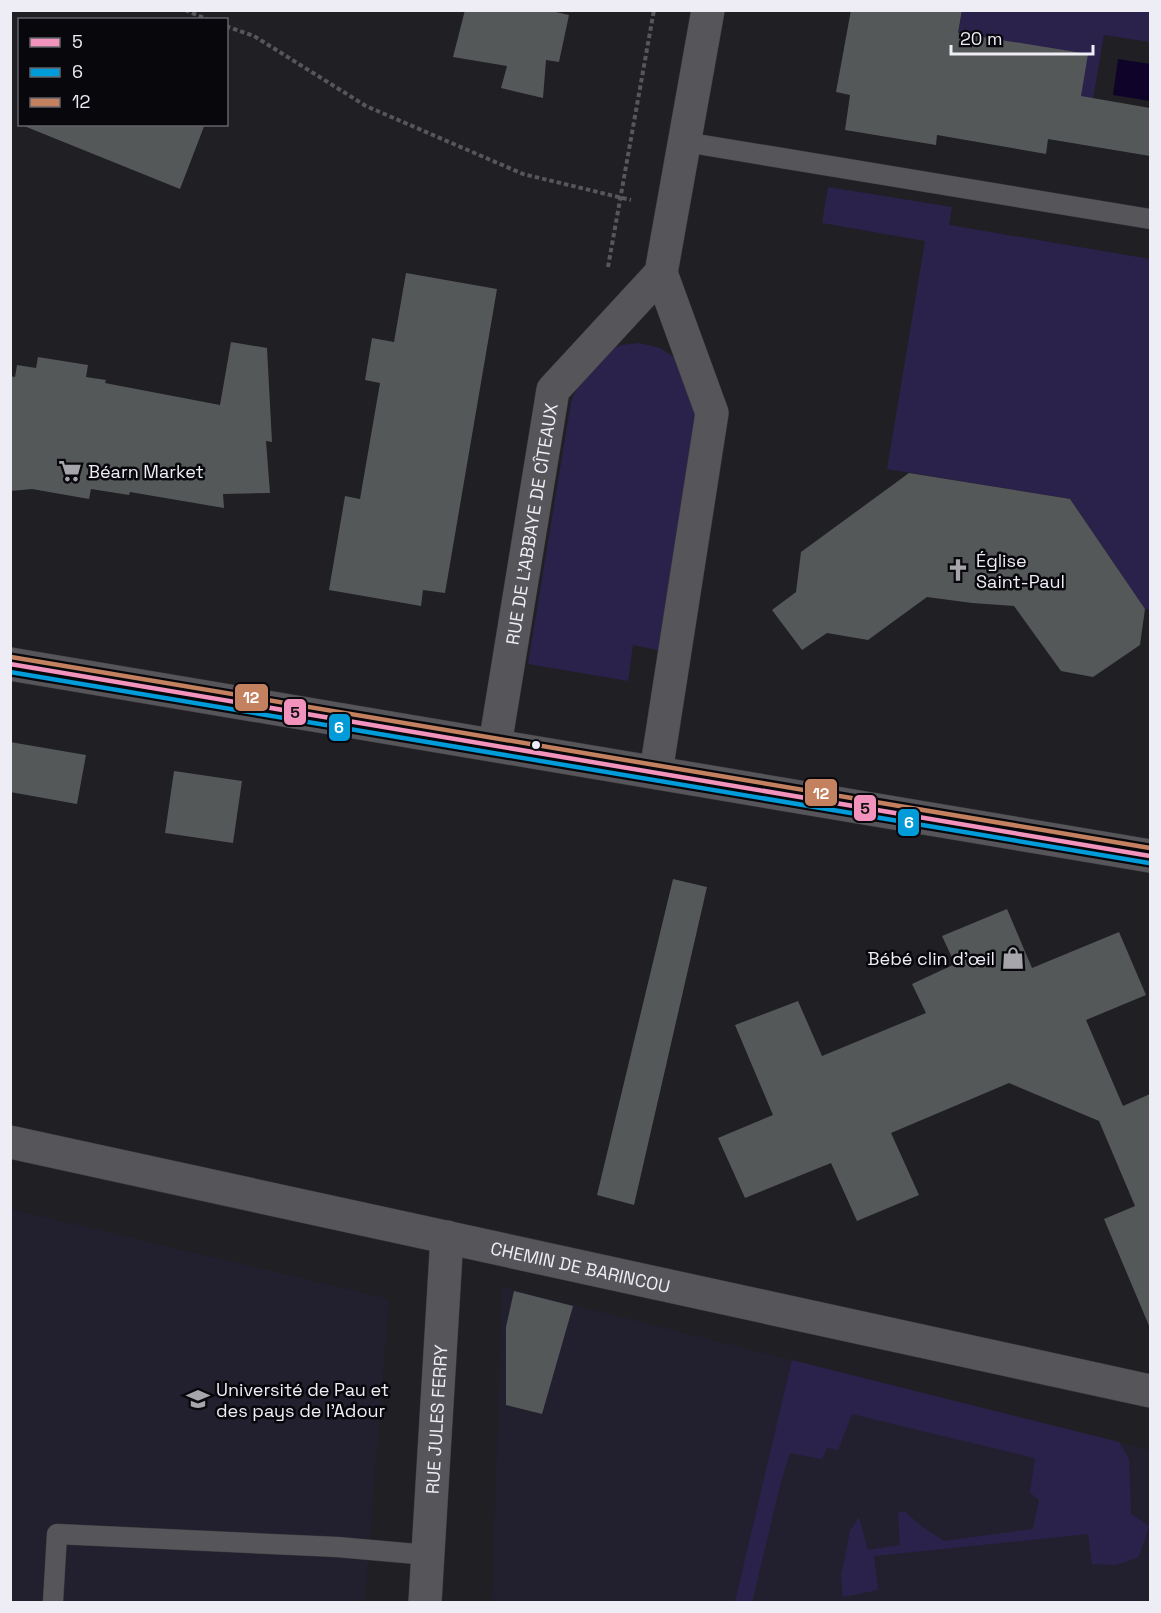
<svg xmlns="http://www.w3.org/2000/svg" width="1161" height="1613" font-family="'Space Grotesk',sans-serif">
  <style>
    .built { fill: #22202f }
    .green { fill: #2b224c }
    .water { fill: #0f032a }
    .building { fill: #555858 }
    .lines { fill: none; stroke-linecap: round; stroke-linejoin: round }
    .lane-casing { stroke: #3a3a3f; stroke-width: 21 }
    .street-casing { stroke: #3a3a3f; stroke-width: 34 }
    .secondary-casing { stroke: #3a3a3f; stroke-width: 34 }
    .path { stroke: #57565a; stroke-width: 4; stroke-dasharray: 4.5 3; stroke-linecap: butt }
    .lane { stroke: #55555a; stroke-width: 20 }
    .street { stroke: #55555a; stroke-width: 33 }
    .secondary { stroke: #55555a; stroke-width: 33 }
    .bus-1-casing { stroke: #07070c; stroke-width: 9 }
    .bus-2-casing { stroke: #07070c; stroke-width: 9 }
    .bus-3-casing { stroke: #07070c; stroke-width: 9 }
    .bus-1 { stroke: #f193bd; stroke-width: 4.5 }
    .bus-2 { stroke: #009bd9; stroke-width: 4.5 }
    .bus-3 { stroke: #c38160; stroke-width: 4.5 }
    .bus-dot { fill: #eeedf5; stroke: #07070c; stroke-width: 2 }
    .labels { text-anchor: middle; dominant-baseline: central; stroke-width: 5; stroke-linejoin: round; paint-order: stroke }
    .poi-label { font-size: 18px; fill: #eeedf5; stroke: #07070c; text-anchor: start }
    .street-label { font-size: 18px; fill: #eeedf5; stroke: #07070c }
    .line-badge { stroke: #07070c; stroke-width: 2 }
    .badge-label { font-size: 16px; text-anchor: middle; font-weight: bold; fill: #fff }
    .pale-badge-label { font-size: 16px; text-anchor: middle; font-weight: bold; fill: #111 }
  </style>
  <rect width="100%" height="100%" fill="#1f1f24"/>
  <path class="built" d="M 10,1209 L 389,1299 L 365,1602 L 11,1602 Z
    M 502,1287 L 1150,1450 L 1150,1602 L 492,1602 Z"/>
  <path class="green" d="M 962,11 L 1150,11 L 1150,42 L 1104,35 L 1093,99 L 1081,96 L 955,54 Z
    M 828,187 L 952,207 L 949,225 L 1150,259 L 1150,610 L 1145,609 L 1070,499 L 887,469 L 925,241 L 822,223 Z
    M 639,343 L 660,348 L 678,360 L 698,417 L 662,651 L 633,645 L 628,681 L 528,664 L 571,402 L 582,376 L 606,351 L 622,345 Z
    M 792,1360 L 1119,1442 L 1129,1459 L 1131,1514 L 1149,1526 L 1139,1557 L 1116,1565 L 1092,1564 L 1088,1534 L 874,1556 L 878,1590 L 843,1597 L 841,1577 L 850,1531 L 859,1517 L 868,1550 L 900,1545 L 898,1513 L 904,1511 L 921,1526 L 944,1541 L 1033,1529 L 1039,1500 L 1030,1493 L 1035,1458 L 852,1414 L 838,1450 L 827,1448 L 822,1459 L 790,1453 L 781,1482 L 752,1602 L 735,1602 Z"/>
  <path class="water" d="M 1118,59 L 1150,64 L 1150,101 L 1113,95 Z"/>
  <path class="building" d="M 465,10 L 547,10 L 569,15 L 559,62 L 546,60 L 543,98 L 501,88 L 507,66 L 453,57 Z
    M 851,10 L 962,10 L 958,33 L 1088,54 L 1081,96 L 1150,108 L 1150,156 L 1048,139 L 1046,154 L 937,135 L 936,145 L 845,130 L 850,95 L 836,92 Z
    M 25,124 L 205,124 L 180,189 L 24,126 Z
    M 406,273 L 497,289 L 445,593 L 423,590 L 421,606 L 329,590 L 345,496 L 360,499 L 380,383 L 365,380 L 372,338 L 394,342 Z
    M 231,342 L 267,348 L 272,442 L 266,441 L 270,493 L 223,494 L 224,508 L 130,492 L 129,495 L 91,489 L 89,499 L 32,489 L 10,491 L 10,376 L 15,377 L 17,365 L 36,368 L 38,357 L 88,365 L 86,377 L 106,380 L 105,383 L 220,405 Z
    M 909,473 L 1070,499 L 1145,609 L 1140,645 L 1093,677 L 1061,671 L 1014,606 L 972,603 L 927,597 L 868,640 L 827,633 L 802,650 L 772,610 L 796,592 L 801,552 Z
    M 10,742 L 86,755 L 77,804 L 10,792 Z
    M 174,771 L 242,781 L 233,843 L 165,833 Z
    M 673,879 L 707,887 L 634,1205 L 597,1195 Z
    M 1007,909 L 1032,968 L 1119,932 L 1146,995 L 1086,1020 L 1123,1106 L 1150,1094 L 1150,1328 L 1104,1219 L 1135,1206 L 1099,1121 L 1009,1083 L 891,1133 L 919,1195 L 857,1221 L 831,1163 L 745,1198 L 718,1138 L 773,1115 L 735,1025 L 798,1001 L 822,1056 L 926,1013 L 912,984 L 955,964 L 942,936 Z
    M 514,1291 L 573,1306 L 542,1414 L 506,1405 L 506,1327 Z"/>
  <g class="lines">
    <g class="lane-casing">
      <path id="lane" d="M 685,142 L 1150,219
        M 53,1602 L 57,1534 L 337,1547 L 428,1555"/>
    </g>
    <g class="street-casing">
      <g id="street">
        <path d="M 661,273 L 708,10"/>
        <path id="s1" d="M 495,745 L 553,390 L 661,273 L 712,413 L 656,772"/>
        <path id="s2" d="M 10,1142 L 1150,1391"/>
        <path id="s3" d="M 425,1602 L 447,1237"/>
      </g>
    </g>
    <g class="secondary-casing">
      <path id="secondary" d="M 10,664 L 1150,856"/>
    </g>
    <path class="path" d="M 185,10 L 209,20
      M 226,26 L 254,36 L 366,106 L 523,174 L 631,200
      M 608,267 L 654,10"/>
    <use href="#lane" class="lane"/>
    <use href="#street" class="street"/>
    <use href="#secondary" class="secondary"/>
    <g class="bus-1-casing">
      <path id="bus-1" d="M 10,664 L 1150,856"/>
    </g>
    <g class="bus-2-casing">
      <path id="bus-2" d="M 10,672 L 1149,863"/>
    </g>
    <g class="bus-3-casing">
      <path id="bus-3" d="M 11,657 L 1150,848"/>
    </g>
    <use href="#bus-1" class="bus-1"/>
    <use href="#bus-2" class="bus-2"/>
    <use href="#bus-3" class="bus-3"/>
  </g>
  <defs>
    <g id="supermarket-bare" transform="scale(1.8)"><path d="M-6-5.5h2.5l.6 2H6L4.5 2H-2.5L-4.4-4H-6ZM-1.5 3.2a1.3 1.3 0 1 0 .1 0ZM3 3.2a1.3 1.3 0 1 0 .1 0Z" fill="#a6a5ac" stroke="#07070c" stroke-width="2.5" paint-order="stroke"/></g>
    <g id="church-bare" transform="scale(1.8)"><path d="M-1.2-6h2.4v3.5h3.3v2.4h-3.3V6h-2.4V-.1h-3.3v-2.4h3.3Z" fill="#a6a5ac" stroke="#07070c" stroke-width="2.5" paint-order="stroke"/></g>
    <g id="shop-bare" transform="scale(1.8)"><path d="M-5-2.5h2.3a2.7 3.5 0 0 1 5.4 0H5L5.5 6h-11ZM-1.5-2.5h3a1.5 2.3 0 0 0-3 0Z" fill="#a6a5ac" stroke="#07070c" stroke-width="2.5" paint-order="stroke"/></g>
    <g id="university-bare" transform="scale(1.8)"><path d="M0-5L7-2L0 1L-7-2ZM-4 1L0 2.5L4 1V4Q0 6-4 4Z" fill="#a6a5ac" stroke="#07070c" stroke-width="2.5" paint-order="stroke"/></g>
  </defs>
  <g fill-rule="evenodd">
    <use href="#supermarket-bare" x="70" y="471"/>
    <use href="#church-bare" x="958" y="570"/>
    <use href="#shop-bare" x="1013" y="958"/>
    <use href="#university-bare" x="198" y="1399"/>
  </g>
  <circle class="bus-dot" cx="536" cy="745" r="5"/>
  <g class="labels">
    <g class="poi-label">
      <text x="88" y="471">Béarn Market</text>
      <text x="976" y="560">Église<tspan x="976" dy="21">Saint-Paul</tspan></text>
      <text x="995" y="958" text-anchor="end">Bébé clin d'œil</text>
      <text x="216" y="1389">Université de Pau et<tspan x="216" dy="21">des pays de l'Adour</tspan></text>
    </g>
    <g class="street-label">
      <text stroke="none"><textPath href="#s1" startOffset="224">RUE DE L'ABBAYE DE CÎTEAUX</textPath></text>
      <text stroke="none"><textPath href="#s2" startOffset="584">CHEMIN DE BARINCOU</textPath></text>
      <text stroke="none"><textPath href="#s3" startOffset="183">RUE JULES FERRY</textPath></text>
    </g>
  </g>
  <g class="line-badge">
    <rect x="234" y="683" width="35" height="29" rx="6" fill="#c38160"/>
    <rect x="283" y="698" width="24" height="28" rx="6" fill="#f193bd"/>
    <rect x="328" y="713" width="23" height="29" rx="6" fill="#009bd9"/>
    <rect x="804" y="778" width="34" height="29" rx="6" fill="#c38160"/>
    <rect x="853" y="794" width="24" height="28" rx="6" fill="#f193bd"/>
    <rect x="897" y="808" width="23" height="29" rx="6" fill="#009bd9"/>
  </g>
  <g class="badge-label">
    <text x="251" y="703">12</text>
    <text x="339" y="733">6</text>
    <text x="821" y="799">12</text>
    <text x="909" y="828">6</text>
  </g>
  <g class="pale-badge-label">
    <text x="295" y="718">5</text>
    <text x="865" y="814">5</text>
  </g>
  <rect width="1161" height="1613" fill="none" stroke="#eeedf5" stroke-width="24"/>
  <rect x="18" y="18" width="210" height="108" fill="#07070c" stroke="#636369" stroke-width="1.5"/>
  <rect x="30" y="38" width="30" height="9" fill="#f193bd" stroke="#636369" stroke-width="1.5"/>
  <text x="72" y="48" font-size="18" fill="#eeedf5">5</text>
  <rect x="30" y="68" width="30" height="9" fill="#009bd9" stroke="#636369" stroke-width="1.5"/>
  <text x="72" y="78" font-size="18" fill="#eeedf5">6</text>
  <rect x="30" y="98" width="30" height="9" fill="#c38160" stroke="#636369" stroke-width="1.5"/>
  <text x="72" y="108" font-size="18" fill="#eeedf5">12</text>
  <path d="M951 45v9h142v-9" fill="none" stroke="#eeedf5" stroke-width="3"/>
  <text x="960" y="45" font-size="18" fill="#eeedf5" stroke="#07070c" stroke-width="4.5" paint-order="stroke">20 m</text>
</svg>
